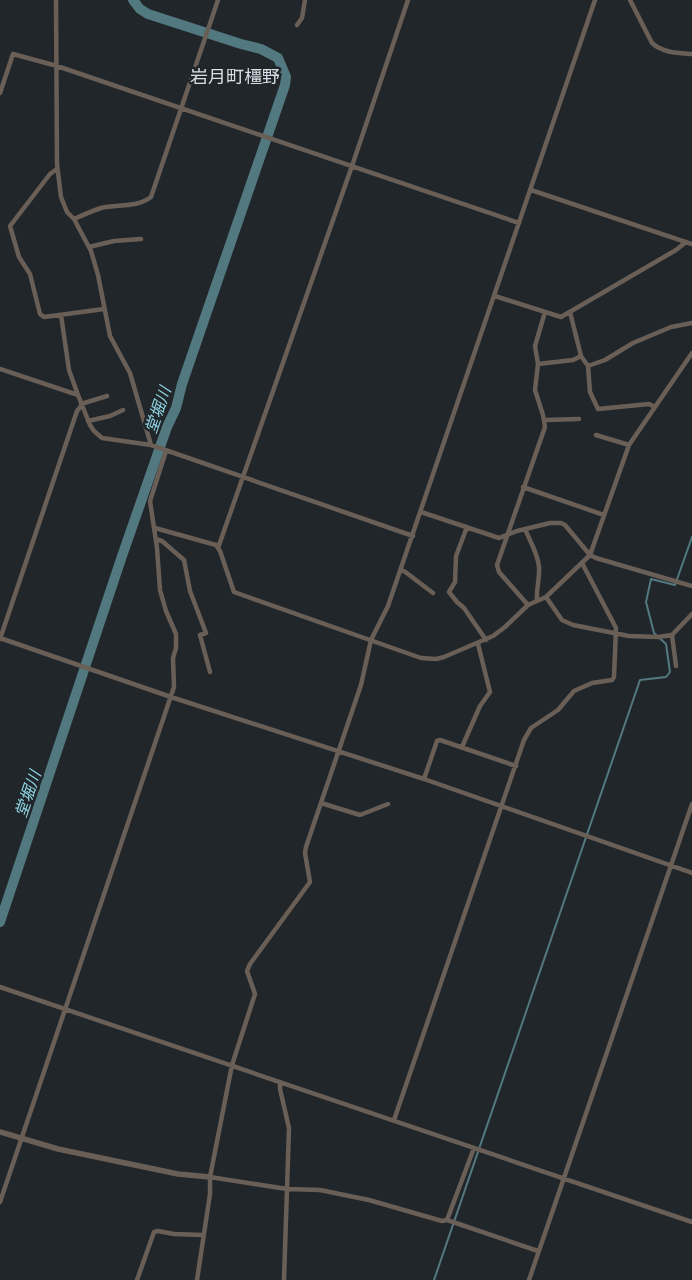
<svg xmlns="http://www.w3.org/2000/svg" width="692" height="1280" font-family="Roboto,'Noto Sans JP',sans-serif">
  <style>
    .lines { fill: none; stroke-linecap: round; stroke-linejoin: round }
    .stream { stroke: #537980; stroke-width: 2 }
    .river { stroke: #537980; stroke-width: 10 }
    .minor { stroke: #6a5f56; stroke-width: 4.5 }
    .tertiary { stroke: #6a5f56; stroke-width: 5.5 }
    .labels { text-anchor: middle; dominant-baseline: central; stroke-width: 5; stroke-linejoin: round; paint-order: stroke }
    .water-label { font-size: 16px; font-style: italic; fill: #8fd6e4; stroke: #21262b }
    .quarter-label { font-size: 18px; fill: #d8dfe6; stroke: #21262b }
  </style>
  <rect width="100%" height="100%" fill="#21262b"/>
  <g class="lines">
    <path class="stream" d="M 434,1280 L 640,680 L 666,677 L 670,672 L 666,644 L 654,633 L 646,602 L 651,579 L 675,585 L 692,537"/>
    <path class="river" d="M 0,922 L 121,559 L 167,427 L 176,408 L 182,384 L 285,85 L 286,77 L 278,58 L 261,49 L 241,44 L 148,14 L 140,9 L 133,0"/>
    <path class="minor" d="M 56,0 L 57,164 L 61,197 L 67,212 L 74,219 L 91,251 L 98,275 L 110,336 L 130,373 L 151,445
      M 630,0 L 652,43 C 663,53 678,53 692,54
      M 297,25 L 302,18 L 305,0
      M 0,93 L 13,54 L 57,66 L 519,223
      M 57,169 L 50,174 L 10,226 L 19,257 L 30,274 L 40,314 L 44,317 L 104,309
      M 531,190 L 692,244
      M 74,219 C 83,215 92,211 101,208 C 117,204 137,208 151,197 L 218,0
      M 89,247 L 114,241 L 141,239
      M 495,296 L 561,317 L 676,250 L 686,242
      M 570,312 L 581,356 L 588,366 L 605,360 L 633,343 L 671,327 L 692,323
      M 61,315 L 69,370 L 78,395
      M 538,364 L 573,360 L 581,356
      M 588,366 L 590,392 L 598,409 L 649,404 L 655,407
      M 0,369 L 78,395 L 90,425 L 94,431 L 102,438 L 151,445 L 413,536
      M 81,404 L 107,396
      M 545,420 L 579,419
      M 88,421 L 110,416 L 123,410
      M 596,435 L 629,445
      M 523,487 L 604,515
      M 421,512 L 499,538 L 517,531 L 550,523 L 561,523 L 565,525 L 590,555 L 596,558 L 692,586
      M 467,527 L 456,556 L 455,582 L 449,592 L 457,602 L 464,608 L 486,640
      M 155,528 L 216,545 L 220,551 L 234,592 L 421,658 L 436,659 L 444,657 L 493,636 L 505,627 L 528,605 L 546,597 L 590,555 L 629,445 L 692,353
      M 525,529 C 530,541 538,554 539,567 C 540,578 536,589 537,600
      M 156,539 L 162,541 L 184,560 L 190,591 L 206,633 L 200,635 L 210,672
      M 218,548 L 352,166 L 408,0
      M 401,571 L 404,571 L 433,593
      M 546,597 L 562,620 L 573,625 L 629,636 L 658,637 L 672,635 L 692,614
      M 528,605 L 499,572 L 497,565 L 545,427 L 543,415 L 535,390 L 538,364 L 535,346 L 545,312
      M 672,635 L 676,666
      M 0,638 L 171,697 L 424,779 L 692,873
      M 0,639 L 77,411 L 82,405
      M 462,747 L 480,706 L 490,692 L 478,644
      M 424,779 L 437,741 L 440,740 L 516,766
      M 321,803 L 360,815 L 388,804
      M 0,987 L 692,1222
      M 280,1082 L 280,1089 L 289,1128 L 284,1280
      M 394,1120 L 524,740 L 531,728 L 558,710 L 574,691 L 592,683 L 612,680 L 614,677 L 616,628 L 582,563
      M 210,1177 L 287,1189 L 320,1190 L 369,1200 L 442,1221 L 447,1220 L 538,1251
      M 0,1202 L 174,687 L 173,658 L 176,648 L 176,634 L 166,611 L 160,590 L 157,548 L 150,501 L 166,451
      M 447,1220 L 474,1148
      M 137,1280 L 154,1232 L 158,1231 L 174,1234 L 203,1235
      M 197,1280 L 210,1194 L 210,1177 L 232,1065 L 255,994 L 247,971 L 250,964 L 310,882 L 305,853 L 306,847 L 361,685 L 371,640 L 388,606 L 595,0
      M 529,1280 L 692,804"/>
    <path class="tertiary" d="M 0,1132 L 58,1149 L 178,1174 L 210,1177"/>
  </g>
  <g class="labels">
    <g class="water-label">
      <text transform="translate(158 410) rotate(-71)">堂堀川</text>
      <text transform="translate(28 794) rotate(-71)">堂堀川</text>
    </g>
    <g class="quarter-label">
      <text x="235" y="76">岩月町橿野</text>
    </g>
  </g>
</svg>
